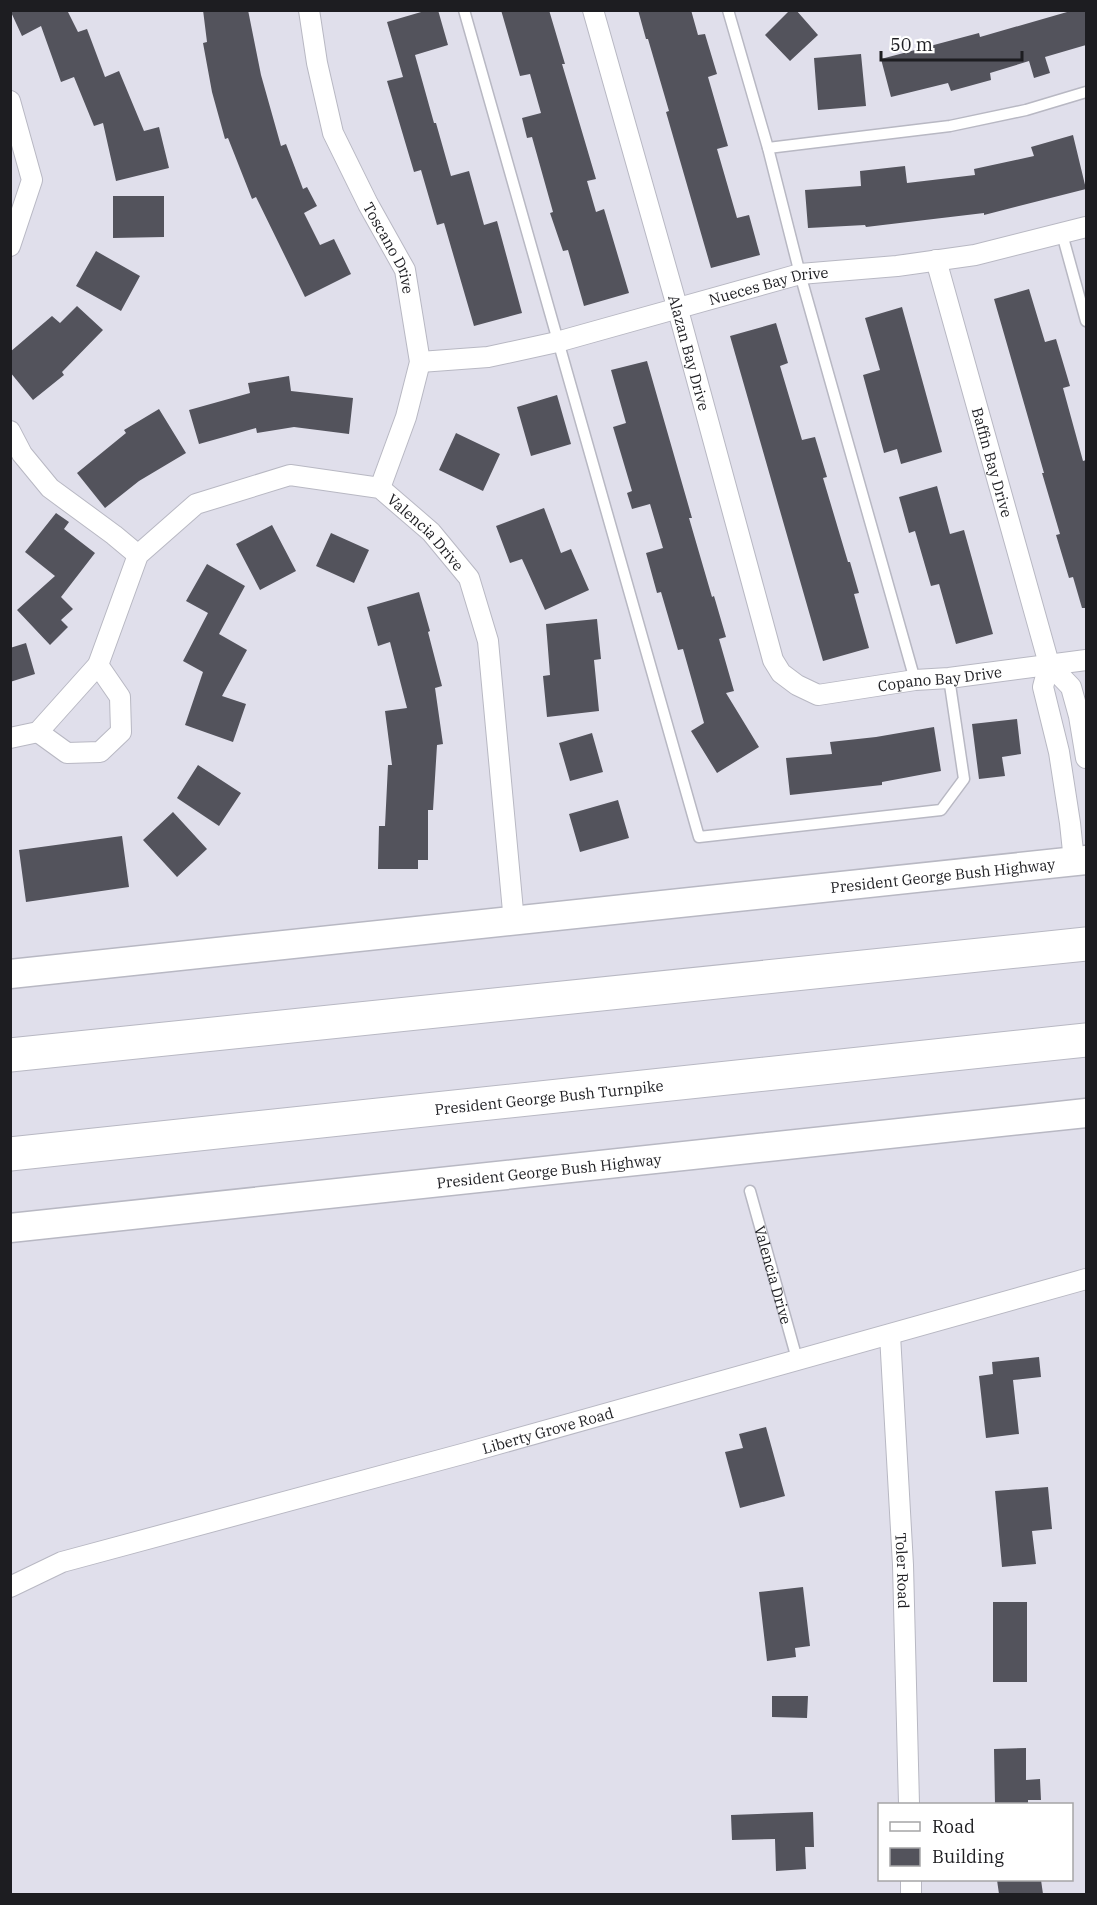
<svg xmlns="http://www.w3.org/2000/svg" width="1097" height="1905" font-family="'IBM Plex Serif',serif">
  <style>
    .building { fill: #53535c }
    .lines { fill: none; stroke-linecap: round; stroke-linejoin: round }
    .service-casing { stroke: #b8b8c3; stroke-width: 13 }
    .minor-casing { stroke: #b8b8c3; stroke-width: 22 }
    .secondary-casing { stroke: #b8b8c3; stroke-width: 31 }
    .motorway-casing { stroke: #b8b8c3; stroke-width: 35 }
    .service { stroke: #fff; stroke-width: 10 }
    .minor { stroke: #fff; stroke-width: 20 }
    .secondary { stroke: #fff; stroke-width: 28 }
    .motorway { stroke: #fff; stroke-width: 33 }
    .labels { text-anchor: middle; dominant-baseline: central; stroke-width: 6; stroke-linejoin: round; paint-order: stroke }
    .street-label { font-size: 15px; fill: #1d1d21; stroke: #fff }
  </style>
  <rect width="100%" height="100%" fill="#e0dfeb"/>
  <path class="building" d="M 10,10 L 70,10 L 68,12 L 78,32 L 87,29 L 105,77 L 119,71 L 144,131 L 159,127 L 169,168 L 116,181 L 103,123 L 94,126 L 74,77 L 61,82 L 41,26 L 22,36 Z
    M 203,10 L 248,10 L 261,75 L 281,146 L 286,144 L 303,189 L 307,187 L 317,206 L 304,213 L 320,245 L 334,239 L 351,274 L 305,297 L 256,197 L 252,199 L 228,138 L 225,139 L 212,92 L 203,43 L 207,42 Z
    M 428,10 L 438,10 L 448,45 L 415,55 L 434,123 L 436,123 L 451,176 L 469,171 L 484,225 L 497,221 L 522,313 L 474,326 L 444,223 L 437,225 L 421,170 L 414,172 L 387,81 L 403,77 L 387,22 Z
    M 501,10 L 549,10 L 565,64 L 562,64 L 596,179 L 587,181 L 596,212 L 604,209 L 629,293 L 584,306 L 568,250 L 563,251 L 550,213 L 553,212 L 532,137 L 527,138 L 522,118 L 541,113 L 530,74 L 520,76 Z
    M 638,10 L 691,10 L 698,35 L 705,34 L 717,74 L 708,77 L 728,146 L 717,149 L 737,218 L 749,215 L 760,255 L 711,268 L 666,112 L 669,111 L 648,39 L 646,39 Z
    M 790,10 L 796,10 L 818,35 L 790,61 L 765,35 Z
    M 1074,10 L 1086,10 L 1086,45 L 1045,57 L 1050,73 L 1034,78 L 1029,61 L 990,73 L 991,80 L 951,91 L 948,83 L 891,97 L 881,59 L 979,33 L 980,37 Z
    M 861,54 L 866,106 L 818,110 L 814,58 Z
    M 1073,135 L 1086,189 L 984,215 L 984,213 L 866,227 L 865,225 L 808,228 L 805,190 L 861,186 L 860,171 L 905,166 L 907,183 L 975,175 L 974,169 L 1034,156 L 1031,147 Z
    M 113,196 L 164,196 L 164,237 L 113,238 Z
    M 96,251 L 140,276 L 121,311 L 76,286 Z
    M 1029,289 L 1045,342 L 1056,339 L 1070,386 L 1063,388 L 1083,461 L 1086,460 L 1086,608 L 1082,608 L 1073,577 L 1069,578 L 1056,535 L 1060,534 L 1042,473 L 1044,473 L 994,299 Z
    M 77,306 L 103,330 L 62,372 L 64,375 L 33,400 L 10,372 L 10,352 L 52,316 L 60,323 Z
    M 902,307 L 942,452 L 901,464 L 897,449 L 884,453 L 863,375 L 880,370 L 865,318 Z
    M 776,323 L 788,363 L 780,366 L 802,440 L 815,437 L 827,477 L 823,478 L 848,562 L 850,562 L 859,593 L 854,594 L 869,648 L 823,661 L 730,336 Z
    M 647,361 L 692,518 L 689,518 L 712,597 L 714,596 L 726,637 L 719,639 L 734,691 L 726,693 L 759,747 L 717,773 L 691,731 L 704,723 L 683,649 L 678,650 L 661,592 L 657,593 L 646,553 L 663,548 L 650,504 L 632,509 L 627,493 L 632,491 L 613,427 L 626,423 L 611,370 Z
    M 289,376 L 291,391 L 353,398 L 349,434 L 294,427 L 257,433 L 256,428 L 199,444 L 189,410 L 250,393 L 248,383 Z
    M 557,395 L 571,444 L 531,456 L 517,407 Z
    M 159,409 L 186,453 L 139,481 L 105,508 L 77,473 L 126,433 L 124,430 Z
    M 456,433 L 500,454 L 483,491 L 439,470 Z
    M 937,486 L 950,534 L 964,530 L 993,634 L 956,644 L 939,584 L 931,586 L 915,531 L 909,533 L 899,497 Z
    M 544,508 L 561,553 L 571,549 L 589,590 L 545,610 L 522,559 L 510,563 L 496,526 Z
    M 56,513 L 69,522 L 64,529 L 95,553 L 61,597 L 73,609 L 61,620 L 68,627 L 50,645 L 17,610 L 55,576 L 25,552 Z
    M 272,525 L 296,571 L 260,590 L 236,544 Z
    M 331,533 L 369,550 L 354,583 L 316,566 Z
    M 207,564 L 245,586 L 219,634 L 247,650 L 222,696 L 246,704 L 233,742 L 185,725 L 203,672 L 183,661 L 208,613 L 186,601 Z
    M 419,592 L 430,631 L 428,632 L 442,686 L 435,688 L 443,744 L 437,745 L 433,810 L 428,810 L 428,860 L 418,860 L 418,869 L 378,869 L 379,826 L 385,826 L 388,765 L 392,765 L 385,711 L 407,708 L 390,642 L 378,646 L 367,607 Z
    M 597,619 L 601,659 L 594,660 L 599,711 L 547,717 L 543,676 L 550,675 L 546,624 Z
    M 26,643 L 35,674 L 10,682 L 10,648 Z
    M 1017,719 L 1021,754 L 1002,757 L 1005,776 L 979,779 L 972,724 Z
    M 934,727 L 941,771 L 882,782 L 882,785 L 790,795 L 786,758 L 832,754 L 830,742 L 876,737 Z
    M 592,733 L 603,772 L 570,781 L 559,743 Z
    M 198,765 L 241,793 L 219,826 L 177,798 Z
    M 618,800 L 629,838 L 580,852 L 569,814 Z
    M 173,812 L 207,849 L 177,877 L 143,840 Z
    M 122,836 L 129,887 L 26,902 L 19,850 Z
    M 1039,1357 L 1041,1377 L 1013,1380 L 1019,1434 L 986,1438 L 979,1376 L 993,1374 L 992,1362 Z
    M 766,1427 L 785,1496 L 740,1508 L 725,1452 L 743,1448 L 739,1434 Z
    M 1048,1487 L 1052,1529 L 1032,1531 L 1036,1564 L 1002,1567 L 995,1491 Z
    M 803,1587 L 810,1646 L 795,1648 L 796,1657 L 767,1661 L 759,1592 Z
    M 993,1602 L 1027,1602 L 1027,1682 L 993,1682 Z
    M 772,1696 L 808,1696 L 807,1718 L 772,1717 Z
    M 1026,1748 L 1026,1780 L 1040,1779 L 1041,1800 L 1028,1800 L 1028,1804 L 995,1804 L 994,1749 Z
    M 813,1812 L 814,1847 L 805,1847 L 806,1869 L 776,1871 L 775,1839 L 732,1840 L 731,1815 Z
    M 997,1880 L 1041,1880 L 1043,1894 L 999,1894 Z"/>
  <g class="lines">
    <g class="service-casing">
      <g id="service">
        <path d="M 464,10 L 699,837 L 941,810 L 964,779 L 949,678"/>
        <path d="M 728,10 L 768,148 L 800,274 L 915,680"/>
        <path d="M 768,148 L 950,126 L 1026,110 L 1086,92"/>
        <path d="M 1062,234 L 1086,321"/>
        <path id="s1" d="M 750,1191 L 797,1359"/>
      </g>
    </g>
    <g class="minor-casing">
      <g id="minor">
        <path id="s2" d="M 309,10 L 317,63 L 333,133 L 368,204 L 405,270 L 420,362 L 406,417 L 380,488"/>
        <path id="s3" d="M 593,10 L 678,310 L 773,660 L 781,673 L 797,685 L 818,695 L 915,680 L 949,678 L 1086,660"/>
        <path d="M 10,101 L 32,180 L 10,246"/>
        <path id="s4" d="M 936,260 L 1049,664 L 1071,687 L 1079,716 L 1086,758"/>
        <path id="s5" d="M 420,362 L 488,357 L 557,342 L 800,274 L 897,266 L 975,255 L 1086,227"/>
        <path d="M 10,431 L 22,454 L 50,488 L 114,535 L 138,555"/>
        <path d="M 1049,664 L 1043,687 L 1059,752 L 1070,823 L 1074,861"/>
        <path d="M 38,732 L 67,753 L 100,752 L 121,732 L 120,697 L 98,665"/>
        <path id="s6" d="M 10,738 L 38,732 L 98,665 L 138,555 L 196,504 L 290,475 L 380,488 L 431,532 L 469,578 L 488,641 L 514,922"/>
        <path id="s7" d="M 890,1335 L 903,1565 L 909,1804"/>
        <path id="s8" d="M 10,1587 L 62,1562 L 466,1453 L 1086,1279"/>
        <path d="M 911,1880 L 911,1894"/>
      </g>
    </g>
    <g class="secondary-casing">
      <g id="secondary">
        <path id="s9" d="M 10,974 L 1086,860"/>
        <path id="s10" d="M 10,1228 L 1086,1113"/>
      </g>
    </g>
    <g class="motorway-casing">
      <g id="motorway">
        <path d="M 10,1055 L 1086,944"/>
        <path id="s11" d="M 10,1154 L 1086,1040"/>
      </g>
    </g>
    <use href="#service" class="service"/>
    <use href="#minor" class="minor"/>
    <use href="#secondary" class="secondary"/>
    <use href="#motorway" class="motorway"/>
  </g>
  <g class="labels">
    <g class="street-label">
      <text stroke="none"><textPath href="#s2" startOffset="254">Toscano Drive</textPath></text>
      <text stroke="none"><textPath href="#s5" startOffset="358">Nueces Bay Drive</textPath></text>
      <text stroke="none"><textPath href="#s3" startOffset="356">Alazan Bay Drive</textPath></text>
      <text stroke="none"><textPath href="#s4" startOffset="210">Baffin Bay Drive</textPath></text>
      <text stroke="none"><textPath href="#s6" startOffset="566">Valencia Drive</textPath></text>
      <text stroke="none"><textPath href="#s3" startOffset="856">Copano Bay Drive</textPath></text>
      <text stroke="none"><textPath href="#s9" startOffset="938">President George Bush Highway</textPath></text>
      <text stroke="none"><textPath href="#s11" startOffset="542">President George Bush Turnpike</textPath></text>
      <text stroke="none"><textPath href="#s10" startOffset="542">President George Bush Highway</textPath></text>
      <text stroke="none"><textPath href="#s1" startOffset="87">Valencia Drive</textPath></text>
      <text stroke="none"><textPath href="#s8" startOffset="561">Liberty Grove Road</textPath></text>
      <text stroke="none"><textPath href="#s7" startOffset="236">Toler Road</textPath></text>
    </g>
  </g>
  <rect width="1097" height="1905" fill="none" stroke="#1d1d21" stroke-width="24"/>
  <rect x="878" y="1803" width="195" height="78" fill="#ffffff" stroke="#a5a5a6" stroke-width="1.5"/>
  <rect x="890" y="1822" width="30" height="9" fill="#ffffff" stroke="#a5a5a6" stroke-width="1.5"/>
  <text x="932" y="1833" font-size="18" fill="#1d1d21">Road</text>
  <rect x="890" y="1848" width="30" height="18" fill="#53535c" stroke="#a5a5a6" stroke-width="1.5"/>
  <text x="932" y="1863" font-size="18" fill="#1d1d21">Building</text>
  <path d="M881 51v9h141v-9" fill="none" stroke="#1d1d21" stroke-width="3"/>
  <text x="890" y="51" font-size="18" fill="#1d1d21" stroke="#ffffff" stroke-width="4.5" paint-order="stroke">50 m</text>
</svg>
